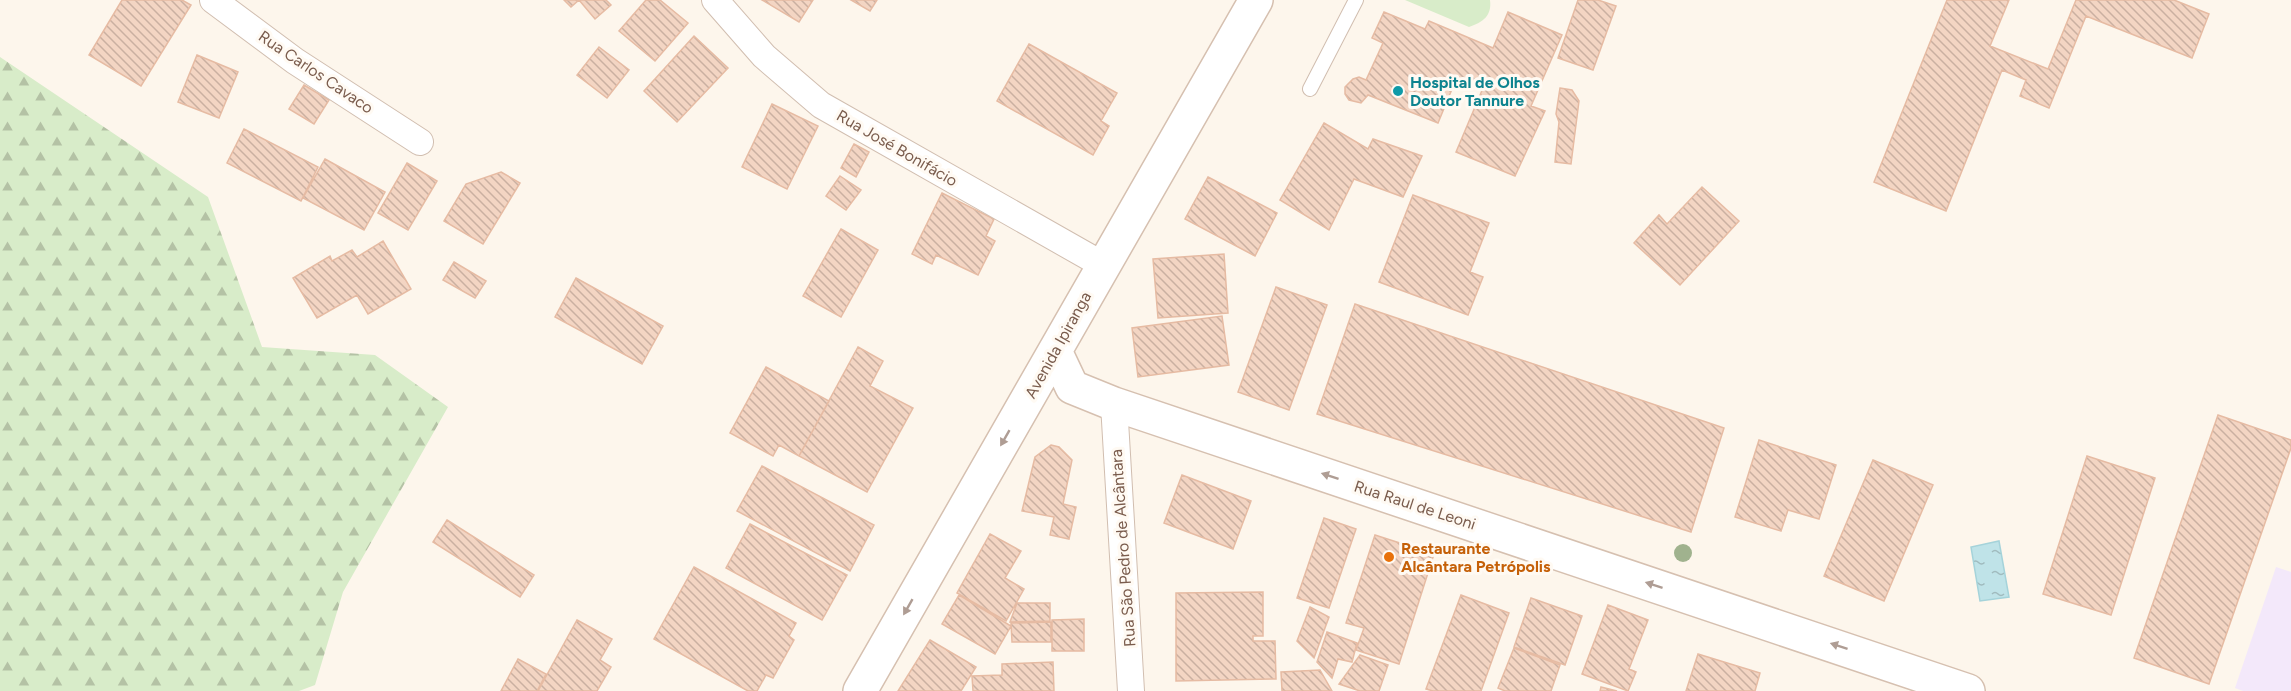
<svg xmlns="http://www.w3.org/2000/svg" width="2291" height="691" font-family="Figtree,sans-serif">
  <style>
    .education { fill: #f3e8fa }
    .grass { fill: #d8ecc9 }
    .forest { fill: url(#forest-firs) }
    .water { fill: url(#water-ripples); stroke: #a5d3da; stroke-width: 1.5 }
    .building { fill: url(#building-back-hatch); stroke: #e6bba3; stroke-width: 1.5 }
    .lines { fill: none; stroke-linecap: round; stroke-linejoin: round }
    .service-casing { stroke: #d1beb0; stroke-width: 16 }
    .minor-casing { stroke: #d1beb0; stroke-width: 28 }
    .secondary-casing { stroke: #d6c0b0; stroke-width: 36 }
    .service { stroke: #fff; stroke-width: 14 }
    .minor { stroke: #fff; stroke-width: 26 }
    .secondary { stroke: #fff; stroke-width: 33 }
    .tree { fill: #a0b28e }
    .oneway { fill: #af9d94 }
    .culture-dot { fill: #0f9aa8; stroke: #fffaf3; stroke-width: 2 }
    .food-dot { fill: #e8710a; stroke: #fffaf3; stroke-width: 2 }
    .labels { text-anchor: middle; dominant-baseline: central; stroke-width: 6; stroke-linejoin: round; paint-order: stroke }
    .street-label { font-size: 16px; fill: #7a5c4d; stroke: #fffaf3 }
    .culture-label { font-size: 16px; font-weight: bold; fill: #0d838f; stroke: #fffaf3; text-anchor: start }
    .food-label { font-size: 16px; font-weight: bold; fill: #c56008; stroke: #fffaf3; text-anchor: start }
  </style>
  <defs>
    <pattern id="forest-firs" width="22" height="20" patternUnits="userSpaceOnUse" patternTransform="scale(1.5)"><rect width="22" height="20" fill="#d8ecc9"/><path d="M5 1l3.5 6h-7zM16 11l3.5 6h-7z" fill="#b4c2a5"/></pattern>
    <pattern id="water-ripples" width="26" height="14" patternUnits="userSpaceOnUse" patternTransform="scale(1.5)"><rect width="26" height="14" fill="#bfe3e8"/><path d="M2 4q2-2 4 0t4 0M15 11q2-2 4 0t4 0" fill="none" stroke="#a0bbbe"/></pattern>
    <pattern id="building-back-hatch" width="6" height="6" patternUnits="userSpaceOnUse" patternTransform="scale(1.5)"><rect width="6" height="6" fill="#f3d5c3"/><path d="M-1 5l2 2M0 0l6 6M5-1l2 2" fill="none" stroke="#cab0a1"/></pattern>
  </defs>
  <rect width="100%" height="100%" fill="#fdf6ec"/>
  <path class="education" d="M 2276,567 L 2291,572 L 2291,691 L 2243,691 L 2235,688 Z"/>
  <path class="grass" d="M 1405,0 L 1490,0 C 1492,16 1483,22 1469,27 Z"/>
  <path class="forest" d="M 0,57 L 208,197 L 262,347 L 375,355 L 448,407 L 343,592 L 315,685 L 299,691 L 0,691 Z"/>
  <path class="water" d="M 1999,541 L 2009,597 L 1980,601 L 1971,547 Z"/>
  <path class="building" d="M 122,0 L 182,0 L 191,5 L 141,86 L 89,55 Z
    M 564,0 L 606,0 L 611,5 L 595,19 L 579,0 L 571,7 Z
    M 646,0 L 660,0 L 688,23 L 655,61 L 619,31 Z
    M 762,0 L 813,0 L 799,22 Z
    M 851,0 L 877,0 L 870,11 Z
    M 1578,0 L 1598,0 L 1616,6 L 1593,70 L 1558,58 Z
    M 1947,0 L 2009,0 L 1990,46 L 2048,69 L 2076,0 L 2174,0 L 2209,14 L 2192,58 L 2086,16 L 2049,108 L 2020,96 L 2026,80 L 2002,70 L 1946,211 L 1874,182 Z
    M 1384,12 L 1425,29 L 1429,21 L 1493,48 L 1508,12 L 1562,35 L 1531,106 L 1545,111 L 1515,176 L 1456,152 L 1483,88 L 1457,77 L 1438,123 L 1368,95 L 1361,103 L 1349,100 L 1345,94 L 1345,87 L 1353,79 L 1359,77 L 1366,80 L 1383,43 L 1372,38 Z
    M 694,36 L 728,68 L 677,122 L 644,91 Z
    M 1029,44 L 1117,93 L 1101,121 L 1109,126 L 1093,155 L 997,101 Z
    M 599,47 L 629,70 L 607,98 L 577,75 Z
    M 197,55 L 238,72 L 219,118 L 178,102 Z
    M 304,85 L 329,100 L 314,124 L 289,109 Z
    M 1560,88 L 1572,90 L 1579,101 L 1571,164 L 1555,162 L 1559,122 L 1556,114 Z
    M 772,104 L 818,126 L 787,189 L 742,167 Z
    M 1324,123 L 1368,149 L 1373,139 L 1422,156 L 1403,197 L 1354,179 L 1329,230 L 1280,200 Z
    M 244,129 L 318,167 L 301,201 L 227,163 Z
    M 854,144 L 869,152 L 856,177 L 841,168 Z
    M 325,159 L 385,192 L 364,230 L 303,198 Z
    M 407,163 L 437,181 L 408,230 L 378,213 Z
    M 501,172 L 520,183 L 483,244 L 444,221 L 466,184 Z
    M 840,176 L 861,190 L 846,210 L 826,196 Z
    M 1208,177 L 1277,213 L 1255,256 L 1185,219 Z
    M 1702,187 L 1739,221 L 1680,285 L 1634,243 L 1659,215 L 1667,224 Z
    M 942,193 L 994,219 L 986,236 L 995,241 L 978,275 L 936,255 L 932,264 L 912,254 Z
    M 1413,195 L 1489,223 L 1470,272 L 1483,277 L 1468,315 L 1379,282 Z
    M 841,229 L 878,250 L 841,317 L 803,296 Z
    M 383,241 L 411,289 L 368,314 L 357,295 L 317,318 L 293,278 L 330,256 L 332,261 L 352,250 L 357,257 Z
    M 1224,254 L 1228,313 L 1158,318 L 1153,259 Z
    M 454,262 L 486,281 L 475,298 L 443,280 Z
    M 576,278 L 663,326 L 642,364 L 555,317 Z
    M 1276,287 L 1327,305 L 1289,410 L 1238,392 Z
    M 1355,304 L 1724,428 L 1691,532 L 1317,414 Z
    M 1222,316 L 1229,365 L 1138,377 L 1132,328 Z
    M 858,347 L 883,361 L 870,386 L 913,408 L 867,492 L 799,456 Z
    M 766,367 L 829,401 L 799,456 L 779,445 L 773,456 L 730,433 Z
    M 2218,415 L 2291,440 L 2291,448 L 2209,684 L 2134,658 Z
    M 1759,440 L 1836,465 L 1819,519 L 1788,510 L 1781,531 L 1735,517 Z
    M 1051,445 L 1059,447 L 1072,460 L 1063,504 L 1076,507 L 1069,539 L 1050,535 L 1054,517 L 1022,511 L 1035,457 Z
    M 2087,456 L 2155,478 L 2111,615 L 2043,594 Z
    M 1873,460 L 1933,485 L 1884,601 L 1824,576 Z
    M 762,466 L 874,525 L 850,571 L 737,511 Z
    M 1182,475 L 1251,501 L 1233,549 L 1164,523 Z
    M 1324,518 L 1356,529 L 1329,608 L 1297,598 Z
    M 447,520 L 534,575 L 520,597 L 433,542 Z
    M 750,524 L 847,575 L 822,620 L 726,568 Z
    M 990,534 L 1021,551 L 1005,578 L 1024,589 L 1006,621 L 957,593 Z
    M 1375,535 L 1434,554 L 1399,664 L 1356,650 L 1364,628 L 1346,623 Z
    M 694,567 L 796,623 L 789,636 L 794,640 L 773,678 L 766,675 L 757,691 L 748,691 L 654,639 Z
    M 1263,592 L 1263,636 L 1253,636 L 1253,641 L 1275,641 L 1276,679 L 1176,681 L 1176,593 Z
    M 959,595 L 1011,626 L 995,654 L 942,624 Z
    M 1461,595 L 1509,613 L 1481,691 L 1433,691 L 1426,689 Z
    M 1531,598 L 1582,616 L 1565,665 L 1514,647 Z
    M 1017,603 L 1050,603 L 1050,621 L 1010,622 Z
    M 1608,605 L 1648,620 L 1629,669 L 1636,672 L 1628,691 L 1582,674 Z
    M 1310,607 L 1329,617 L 1314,658 L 1297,641 Z
    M 1084,619 L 1084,651 L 1052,651 L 1052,620 Z
    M 577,620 L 612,639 L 600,660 L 611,667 L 597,691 L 538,691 Z
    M 1051,622 L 1051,642 L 1012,642 L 1011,623 Z
    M 1327,632 L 1357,643 L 1352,662 L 1338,659 L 1332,678 L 1317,662 Z
    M 930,640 L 976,667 L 961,691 L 898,691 Z
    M 1514,648 L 1560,665 L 1551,691 L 1505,691 L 1498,688 Z
    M 1698,654 L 1760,673 L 1755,691 L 1686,691 Z
    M 1360,655 L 1388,665 L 1379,691 L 1360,691 L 1339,684 Z
    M 518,659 L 546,674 L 537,691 L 501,691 Z
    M 1053,662 L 1054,691 L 973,691 L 972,676 L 1002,675 L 1002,664 Z
    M 1320,670 L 1332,691 L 1282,691 L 1281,672 Z
    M 1601,687 L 1617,691 L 1600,691 Z"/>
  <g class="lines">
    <g class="service-casing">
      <path id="service" d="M 1310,89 L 1356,0"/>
    </g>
    <g class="minor-casing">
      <path id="minor" d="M 213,0 L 295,61 L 420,142
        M 715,0 L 764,56 L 821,105 L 1103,265
        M 1114,404 L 1131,691"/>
    </g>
    <g class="secondary-casing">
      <path id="secondary" d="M 1055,351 L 1072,387 L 1114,404 L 1968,691
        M 860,691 L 1256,0"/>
    </g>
    <use href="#service" class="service"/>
    <use href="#minor" class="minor"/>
    <use href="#secondary" class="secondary"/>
  </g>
  <circle class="tree" cx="1683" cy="553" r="9"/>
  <defs><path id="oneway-solid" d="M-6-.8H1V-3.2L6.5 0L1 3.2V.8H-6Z" transform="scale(1.5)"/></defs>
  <g class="oneway">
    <use href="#oneway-solid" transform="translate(1005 438) rotate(120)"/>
    <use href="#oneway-solid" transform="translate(1330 476) rotate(-162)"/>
    <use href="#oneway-solid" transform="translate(1654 585) rotate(-162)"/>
    <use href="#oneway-solid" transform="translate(908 607) rotate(120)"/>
    <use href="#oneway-solid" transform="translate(1839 646) rotate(-162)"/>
  </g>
  <circle class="culture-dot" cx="1398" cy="91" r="6"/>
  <circle class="food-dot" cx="1389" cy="557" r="6"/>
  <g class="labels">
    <g class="street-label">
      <text transform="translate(316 72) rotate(34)">Rua Carlos Cavaco</text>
      <text transform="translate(897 148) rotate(30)">Rua José Bonifácio</text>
      <text transform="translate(1058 345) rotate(-61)">Avenida Ipiranga</text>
      <text transform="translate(1415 505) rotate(18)">Rua Raul de Leoni</text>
      <text transform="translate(1123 548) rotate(-94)">Rua São Pedro de Alcântara</text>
    </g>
    <g class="culture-label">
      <text x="1410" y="82">Hospital de Olhos<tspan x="1410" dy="18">Doutor Tannure</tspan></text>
    </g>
    <g class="food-label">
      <text x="1401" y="548">Restaurante<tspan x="1401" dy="18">Alcântara Petrópolis</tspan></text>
    </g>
  </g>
</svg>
